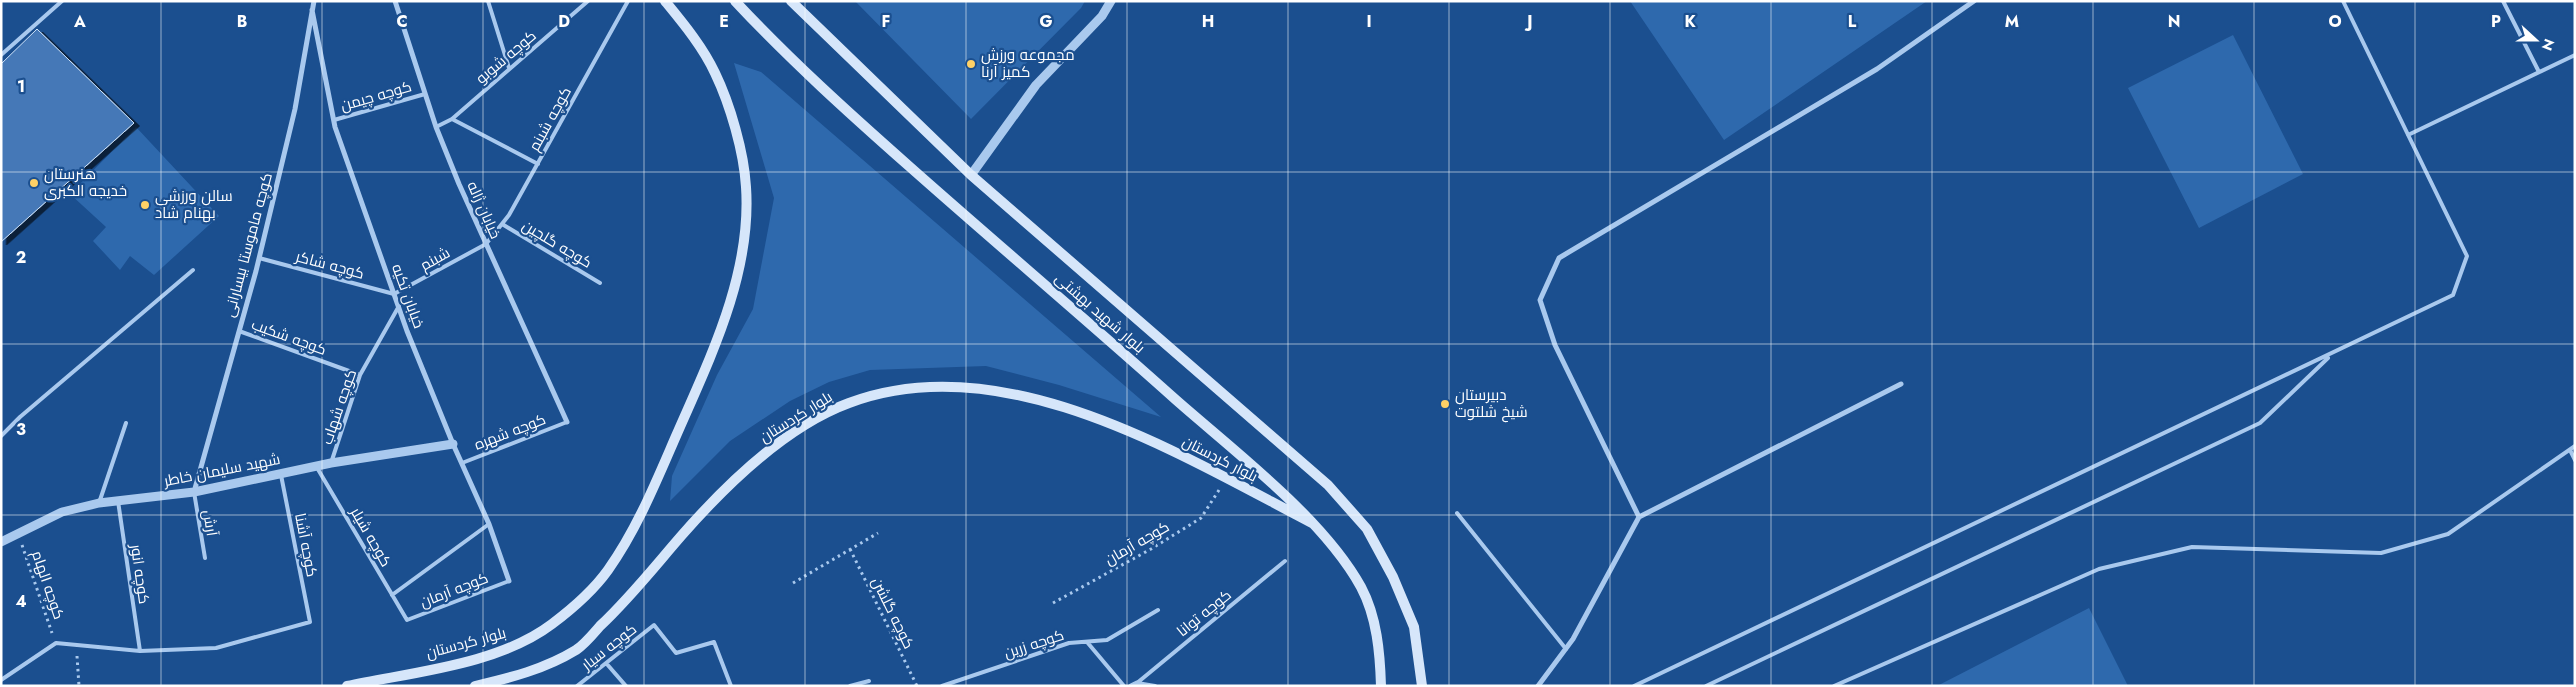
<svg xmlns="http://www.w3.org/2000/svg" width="2576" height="687" font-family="Jost,Cairo,sans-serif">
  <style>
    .green { fill: #2e69ad }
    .building { fill: #4478b7; stroke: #cfe3fa; filter: url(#shadow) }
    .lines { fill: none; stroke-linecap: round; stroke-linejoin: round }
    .path { stroke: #a9c9ee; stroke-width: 3; stroke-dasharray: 2.5 4; stroke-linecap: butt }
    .service { stroke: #a9c9ee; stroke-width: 4 }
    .minor { stroke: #a9c9ee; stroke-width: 5 }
    .tertiary { stroke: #a9c9ee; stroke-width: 9 }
    .secondary { stroke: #d6e6fa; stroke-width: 10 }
    .grid { fill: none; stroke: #fff; stroke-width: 1; stroke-opacity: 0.55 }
    .poi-dot { fill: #ffd166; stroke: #1b4f8f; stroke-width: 2 }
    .labels { text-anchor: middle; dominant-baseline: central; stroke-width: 4.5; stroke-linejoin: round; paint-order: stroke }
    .poi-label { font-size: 15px; fill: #fff; stroke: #1b4f8f; text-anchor: start }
    .street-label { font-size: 15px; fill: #fff; stroke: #1b4f8f }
    .grid-label { font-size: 16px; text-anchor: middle; font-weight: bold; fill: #fff; stroke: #1b4f8f; stroke-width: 4.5; stroke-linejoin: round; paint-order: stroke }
  </style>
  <defs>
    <filter id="shadow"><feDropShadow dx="5.5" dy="3" stdDeviation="0" flood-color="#0009"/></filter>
  </defs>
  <rect width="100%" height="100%" fill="#1b4f8f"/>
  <path class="green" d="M 855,1 L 1085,1 L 1081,8 L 971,119 Z
    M 1630,1 L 1927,1 L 1724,140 Z
    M 2233,35 L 2303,174 L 2199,228 L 2128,88 Z
    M 734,63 L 761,72 L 1161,417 L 1059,385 L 986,366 L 870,370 L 829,382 L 790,401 L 730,441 L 670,501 L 672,476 L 717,375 L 753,309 L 774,198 Z
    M 136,127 L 219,216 L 154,275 L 130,256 L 120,270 L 93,241 L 106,227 L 70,194 Z
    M 2089,608 L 2128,686 L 1937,686 Z"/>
  <path class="building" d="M 37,29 L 134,123 L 1,242 L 1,64 Z"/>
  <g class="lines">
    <path class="path" d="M 22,545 L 52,633
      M 850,549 L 917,686
      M 793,583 L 878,533
      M 1053,603 L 1151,549 L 1201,518 L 1219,490
      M 77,656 L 79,686"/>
    <path class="service" d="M 488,1 L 509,68
      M 2503,1 L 2539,72
      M 1,55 L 62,1
      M 452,119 L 538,164
      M 334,120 L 425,94
      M 436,127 L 452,119 L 588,1
      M 2408,135 L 2575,55
      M 502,224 L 600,283
      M 259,258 L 394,294 L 486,244 L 509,215 L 628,1
      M 239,331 L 360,375
      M 1,436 L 20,417 L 193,270
      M 2570,450 L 2575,460
      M 331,463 L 360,375 L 399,306
      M 462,463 L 567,422
      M 316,466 L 407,620 L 509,581
      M 194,492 L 205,558
      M 118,501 L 140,651
      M 99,503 L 126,423
      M 1457,513 L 1566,649
      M 392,595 L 489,524
      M 1087,642 L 1124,686
      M 606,663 L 626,686
      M 1,680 L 56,643 L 140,651 L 216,648 L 310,622 L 281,475
      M 1137,683 L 1285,561
      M 1137,683 L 1155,686
      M 577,686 L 654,625 L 676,653 L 714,642 L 731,686
      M 850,686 L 869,681
      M 942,686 L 1069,643 L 1107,640 L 1158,610
      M 1634,686 L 2453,295 L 2467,256 L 2343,1
      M 1706,686 L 2260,423 L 2328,358
      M 1834,686 L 2099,569 L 2192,547 L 2381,553 L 2448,534 L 2575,446"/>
    <path class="minor" d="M 395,1 L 436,127 L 459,184 L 567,422
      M 312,10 L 335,127 L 407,331 L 453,444 L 489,524 L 509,581
      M 194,492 L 256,271 L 295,109 L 314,1
      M 1639,517 L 1901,384
      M 1131,686 L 1137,683
      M 1538,686 L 1573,639 L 1639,517 L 1555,345 L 1540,300 L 1559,258 L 1877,69 L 1974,1"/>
    <path class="tertiary" d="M 971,175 L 1036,85 L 1102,16 L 1111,1
      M 1,542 L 62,512 L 99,503 L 194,492 L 331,463 L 453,444"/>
    <path class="secondary" d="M 735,1 C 790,60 850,114 910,167 C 998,245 1088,321 1175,399 C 1235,452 1323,518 1361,587 C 1377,617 1380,653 1381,686
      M 791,1 L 971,175 L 1328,485 L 1367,529 L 1393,577 L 1414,627 L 1422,686
      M 347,686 C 412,672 498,665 552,624 C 572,609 593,591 608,570 C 637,529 656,482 676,436 C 710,358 752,274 746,187 C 744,152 730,104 715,73 C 703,47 683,23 665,1
      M 475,686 C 510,678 545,669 576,650 C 585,644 593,634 600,626 C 630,598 655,566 682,535 C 725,486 786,426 849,403 C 1003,345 1179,454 1312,523"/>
  </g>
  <path class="grid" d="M 161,1 L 161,686M 322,1 L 322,686M 483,1 L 483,686M 644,1 L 644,686M 805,1 L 805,686M 966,1 L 966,686M 1127,1 L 1127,686M 1288,1 L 1288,686M 1449,1 L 1449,686M 1610,1 L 1610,686M 1771,1 L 1771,686M 1932,1 L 1932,686M 2093,1 L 2093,686M 2254,1 L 2254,686M 2415,1 L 2415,686M 1,172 L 2575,172M 1,344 L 2575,344M 1,515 L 2575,515"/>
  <g class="poi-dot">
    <circle cx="971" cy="64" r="5"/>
    <circle cx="34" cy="183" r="5"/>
    <circle cx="145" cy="205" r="5"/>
    <circle cx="1445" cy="404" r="5"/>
  </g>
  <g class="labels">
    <g class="poi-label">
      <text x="981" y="55">مجموعه ورزش<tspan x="981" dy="17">کمیز آرنا</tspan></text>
      <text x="44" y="174">هنرستان<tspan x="44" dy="17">خدیجه الکبری</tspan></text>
      <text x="155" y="196">سالن ورزشی<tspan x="155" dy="17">بهنام شاد</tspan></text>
      <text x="1455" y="395">دبیرستان<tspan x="1455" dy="17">شیخ شلتوت</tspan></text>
    </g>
    <g class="street-label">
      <text transform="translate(506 57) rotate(-40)">کوچه شوبو</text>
      <text transform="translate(376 96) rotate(-16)">کوچه چیمن</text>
      <text transform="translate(550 119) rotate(-61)">کوچه شبنم</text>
      <text transform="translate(484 210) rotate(66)">خیابان ژاله</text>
      <text transform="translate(557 244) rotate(31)">کوچه گلچین</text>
      <text transform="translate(248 245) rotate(-75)">کوچه ماموستا بیسارانی</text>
      <text transform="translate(435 259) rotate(-29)">شبنم</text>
      <text transform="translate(330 265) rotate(15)">کوچه شاکر</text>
      <text transform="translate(408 296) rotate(70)">خیابان تکیه</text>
      <text transform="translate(1100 313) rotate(41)">بلوار شهید بهشتی</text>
      <text transform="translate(289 337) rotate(20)">کوچه شکیب</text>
      <text transform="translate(339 407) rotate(-71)">کوچه شهاب</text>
      <text transform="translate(796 417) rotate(-32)">بلوار کردستان</text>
      <text transform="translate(510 432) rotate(-21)">کوچه شهره</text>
      <text transform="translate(1220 459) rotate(27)">بلوار کردستان</text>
      <text transform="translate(222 470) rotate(-11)">شهید سلیمان خاطر</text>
      <text transform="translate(210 523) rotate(81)">آرش</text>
      <text transform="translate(371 537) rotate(60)">کوچه شیلر</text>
      <text transform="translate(1137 543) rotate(-30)">کوچه آرمان</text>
      <text transform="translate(306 545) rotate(79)">کوچه آشنا</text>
      <text transform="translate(140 574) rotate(82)">کوچه انور</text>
      <text transform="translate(48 585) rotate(71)">کوچه الهام</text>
      <text transform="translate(454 590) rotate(-21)">کوچه آرمان</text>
      <text transform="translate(893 613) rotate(64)">کوچه گلشن</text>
      <text transform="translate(1204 613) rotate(-39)">کوچه توانا</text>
      <text transform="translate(466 643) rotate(-15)">بلوار کردستان</text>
      <text transform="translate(1034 644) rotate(-18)">کوچه زرین</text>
      <text transform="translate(609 647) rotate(-38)">کوچه سیار</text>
    </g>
  </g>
  <g class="grid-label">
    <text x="80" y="27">A</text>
    <text x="242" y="27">B</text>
    <text x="402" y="27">C</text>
    <text x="564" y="27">D</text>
    <text x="724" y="27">E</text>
    <text x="886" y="27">F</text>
    <text x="1046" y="27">G</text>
    <text x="1208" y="27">H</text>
    <text x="1369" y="27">I</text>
    <text x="1530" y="27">J</text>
    <text x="1690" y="27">K</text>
    <text x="1852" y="27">L</text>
    <text x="2012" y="27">M</text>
    <text x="2174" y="27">N</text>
    <text x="2335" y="27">O</text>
    <text x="2496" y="27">P</text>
    <text x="21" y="92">1</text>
    <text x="21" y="263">2</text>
    <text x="21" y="435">3</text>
    <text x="21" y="607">4</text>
  </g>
  <rect width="2576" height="687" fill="none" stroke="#ffffff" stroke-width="5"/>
  <g transform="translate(2536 40) rotate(111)" stroke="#1b4f8f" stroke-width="4" paint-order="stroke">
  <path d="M0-4L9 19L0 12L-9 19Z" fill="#ffffff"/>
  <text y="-8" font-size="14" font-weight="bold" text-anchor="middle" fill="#ffffff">N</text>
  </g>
</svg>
